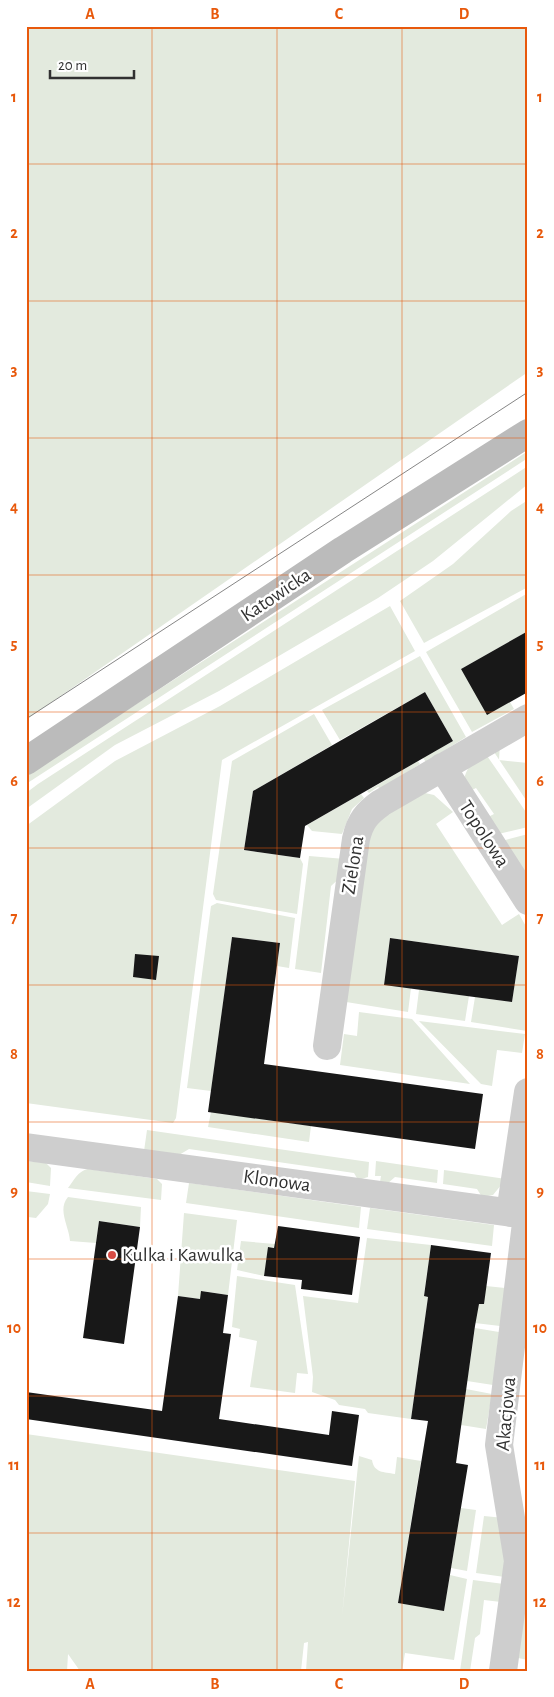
<svg xmlns="http://www.w3.org/2000/svg" width="554" height="1697" font-family="'Alegreya Sans',sans-serif">
  <style>
    .green { fill: #e3eade }
    .building { fill: #181818 }
    .lines { fill: none; stroke-linecap: round; stroke-linejoin: round }
    .minor { stroke: #cecece; stroke-width: 28 }
    .secondary { stroke: #bbb; stroke-width: 28 }
    .tram { stroke: #868686; stroke-width: 1 }
    .grid { fill: none; stroke: #e8590c; stroke-width: 1; stroke-opacity: 0.55 }
    .poi-dot { fill: #d84c44; stroke: #fff; stroke-width: 2 }
    .labels { text-anchor: middle; dominant-baseline: central; stroke-width: 5; stroke-linejoin: round; paint-order: stroke }
    .street-label { font-size: 20px; fill: #313131; stroke: #fff }
    .poi-label { font-size: 20px; fill: #313131; stroke: #fff; text-anchor: start }
    .neatline { fill: none; stroke: #e8590c; stroke-width: 2 }
    .grid-label { font-size: 16px; text-anchor: middle; font-weight: bold; fill: #e8590c }
  </style>
  <rect width="100%" height="100%" fill="#fff"/>
  <path class="green" d="M 26,26 L 528,26 L 528,372 L 26,720 Z
    M 528,451 L 528,458 L 26,784 L 26,776 L 56,756 Z
    M 528,466 L 528,484 L 433,561 L 378,598 L 219,691 L 115,745 L 26,809 L 26,793 L 38,784 Z
    M 528,500 L 528,587 L 424,643 L 400,601 L 453,564 L 511,511 Z
    M 528,593 L 528,631 L 461,669 L 510,702 L 514,709 L 472,732 L 426,652 Z
    M 390,606 L 415,651 L 222,760 L 176,1118 L 173,1123 L 26,1103 L 26,826 L 115,761 L 220,706 Z
    M 420,656 L 466,737 L 426,762 L 423,758 L 453,741 L 425,692 L 340,740 L 322,710 Z
    M 314,714 L 332,745 L 253,791 L 244,850 L 300,858 L 303,864 L 297,914 L 216,900 L 213,894 L 232,761 Z
    M 500,743 L 499,760 L 528,763 L 528,803 L 490,746 Z
    M 483,750 L 528,815 L 528,827 L 494,835 L 484,819 L 494,814 L 476,788 L 462,795 C 462,775 469,764 483,750 Z
    M 418,761 L 420,764 L 381,789 L 378,787 L 369,793 L 367,791 Z
    M 425,793 L 434,795 L 453,812 L 436,824 L 502,925 L 519,914 L 528,930 L 527,1031 L 471,1022 L 475,997 L 512,1002 L 519,956 L 390,938 L 384,984 L 411,988 L 408,1012 L 340,1001 L 360,844 L 377,815 Z
    M 361,794 L 364,798 L 352,809 L 342,834 L 312,831 L 307,825 Z
    M 528,834 L 528,883 L 498,842 Z
    M 309,856 L 345,859 L 343,875 L 331,886 L 321,973 L 295,969 Z
    M 217,903 L 295,918 L 289,968 L 277,966 L 280,943 L 232,937 L 211,1091 L 187,1088 L 211,906 Z
    M 419,990 L 469,996 L 465,1021 L 416,1014 Z
    M 359,1012 L 412,1019 L 470,1084 L 340,1065 L 344,1034 L 357,1036 Z
    M 419,1021 L 525,1034 L 522,1053 L 497,1050 L 492,1086 L 481,1084 Z
    M 211,1112 L 311,1126 L 309,1142 L 208,1127 Z
    M 147,1130 L 369,1162 L 368,1177 L 358,1180 L 354,1173 L 189,1149 L 179,1155 L 144,1151 Z
    M 26,1161 L 46,1163 L 51,1168 L 50,1186 L 26,1182 Z
    M 376,1161 L 438,1170 L 437,1183 L 395,1177 L 387,1184 L 380,1182 L 381,1176 L 375,1176 Z
    M 88,1169 L 157,1179 L 162,1184 L 161,1200 L 68,1188 C 74,1180 78,1171 88,1169 Z
    M 444,1170 L 506,1179 L 493,1195 L 482,1197 L 477,1189 L 443,1184 Z
    M 189,1183 L 361,1207 L 359,1228 L 186,1203 Z
    M 26,1191 L 50,1194 L 48,1204 L 36,1218 L 28,1217 L 29,1214 L 26,1213 Z
    M 68,1197 L 141,1207 L 140,1227 L 99,1221 L 96,1243 L 70,1241 C 69,1226 57,1210 68,1197 Z
    M 370,1208 L 494,1225 L 492,1246 L 367,1229 Z
    M 184,1213 L 237,1220 L 228,1295 L 202,1291 L 200,1299 L 178,1296 Z
    M 367,1238 L 431,1245 L 424,1295 L 428,1297 L 411,1419 L 368,1413 L 365,1409 L 339,1405 L 335,1400 L 312,1392 L 313,1377 L 303,1296 L 358,1303 Z
    M 241,1241 L 275,1244 L 275,1248 L 269,1247 L 264,1276 L 237,1270 Z
    M 237,1276 L 295,1285 L 308,1374 L 297,1373 L 295,1393 L 250,1387 L 257,1341 L 239,1337 L 240,1329 L 232,1327 Z
    M 486,1286 L 505,1288 L 500,1326 L 475,1323 L 478,1303 Z
    M 475,1328 L 499,1332 L 493,1385 L 467,1381 Z
    M 466,1389 L 492,1394 L 486,1429 L 461,1425 Z
    M 26,1434 L 355,1481 L 342,1617 L 359,1456 L 372,1460 C 374,1473 384,1472 395,1474 L 397,1457 L 421,1461 L 398,1603 L 444,1610 L 450,1575 L 467,1579 L 454,1660 L 405,1653 L 402,1671 L 306,1671 L 308,1642 L 304,1643 L 301,1671 L 80,1671 L 68,1654 L 67,1671 L 26,1671 Z
    M 461,1508 L 476,1510 L 467,1571 L 451,1568 Z
    M 484,1516 L 504,1518 L 505,1577 L 476,1573 Z
    M 473,1580 L 504,1584 L 501,1602 L 484,1600 L 480,1634 L 475,1638 L 470,1671 L 460,1671 Z
    M 528,1589 L 528,1660 L 513,1657 Z"/>
  <path class="building" d="M 528,631 L 528,692 L 487,715 L 461,669 Z
    M 425,692 L 453,741 L 305,826 L 300,858 L 244,850 L 253,791 Z
    M 232,937 L 280,943 L 264,1064 L 483,1094 L 475,1149 L 208,1112 Z
    M 390,938 L 519,956 L 512,1002 L 384,985 Z
    M 135,954 L 159,956 L 156,980 L 133,977 Z
    M 99,1221 L 140,1227 L 124,1344 L 83,1338 Z
    M 278,1226 L 360,1237 L 352,1295 L 301,1289 L 302,1280 L 264,1276 L 268,1247 L 274,1248 Z
    M 431,1245 L 491,1253 L 484,1304 L 479,1304 L 475,1326 L 456,1463 L 468,1465 L 444,1611 L 398,1603 L 428,1421 L 411,1419 L 428,1297 L 424,1296 Z
    M 201,1291 L 228,1295 L 223,1333 L 231,1334 L 219,1419 L 329,1435 L 332,1411 L 359,1415 L 352,1466 L 26,1419 L 26,1392 L 162,1411 L 178,1296 L 200,1299 Z"/>
  <g class="lines">
    <path class="minor" d="M 442,767 L 528,901
      M 327,1046 L 356,839 C 360,821 367,813 381,803 L 528,718
      M 26,1147 L 528,1215
      M 510,1213 L 528,1092
      M 503,1671 L 518,1561 L 499,1445 L 527,1215"/>
    <path class="secondary" d="M 26,761 L 343,550 L 528,433"/>
    <path class="tram" d="M 26,719 L 528,392"/>
  </g>
  <path class="grid" d="M 152,26 L 152,1671M 277,26 L 277,1671M 402,26 L 402,1671M 26,164 L 528,164M 26,301 L 528,301M 26,438 L 528,438M 26,575 L 528,575M 26,712 L 528,712M 26,848 L 528,848M 26,985 L 528,985M 26,1122 L 528,1122M 26,1259 L 528,1259M 26,1396 L 528,1396M 26,1533 L 528,1533"/>
  <circle class="poi-dot" cx="112" cy="1255" r="5"/>
  <g class="labels">
    <g class="street-label">
      <text transform="translate(276 595) rotate(-34)">Katowicka</text>
      <text transform="translate(484 834) rotate(57)">Topolowa</text>
      <text transform="translate(353 865) rotate(-81)">Zielona</text>
      <text transform="translate(277 1181) rotate(8)">Klonowa</text>
      <text transform="translate(506 1414) rotate(-85)">Akacjowa</text>
    </g>
    <g class="poi-label">
      <text x="122" y="1255">Kulka i Kawulka</text>
    </g>
  </g>
  <rect width="554" height="1697" fill="none" stroke="#ffffff" stroke-width="55"/>
  <path d="M50 70v8h84v-8" fill="none" stroke="#313131" stroke-width="2.5"/>
  <text x="58" y="70" font-size="15" fill="#313131" stroke="#ffffff" stroke-width="4" paint-order="stroke">20 m</text>
  <rect x="28" y="28" width="498" height="1642" class="neatline"/>
  <g class="grid-label">
    <text x="90" y="19">A</text>
    <text x="215" y="19">B</text>
    <text x="339" y="19">C</text>
    <text x="464" y="19">D</text>
    <text x="14" y="102">1</text>
    <text x="540" y="102">1</text>
    <text x="14" y="238">2</text>
    <text x="540" y="238">2</text>
    <text x="14" y="375">3</text>
    <text x="540" y="375">3</text>
    <text x="14" y="512">4</text>
    <text x="540" y="512">4</text>
    <text x="14" y="649">5</text>
    <text x="540" y="649">5</text>
    <text x="14" y="786">6</text>
    <text x="540" y="786">6</text>
    <text x="14" y="923">7</text>
    <text x="540" y="923">7</text>
    <text x="14" y="1059">8</text>
    <text x="540" y="1059">8</text>
    <text x="14" y="1196">9</text>
    <text x="540" y="1196">9</text>
    <text x="14" y="1333">10</text>
    <text x="540" y="1333">10</text>
    <text x="14" y="1470">11</text>
    <text x="540" y="1470">11</text>
    <text x="14" y="1607">12</text>
    <text x="540" y="1607">12</text>
    <text x="90" y="1689">A</text>
    <text x="215" y="1689">B</text>
    <text x="339" y="1689">C</text>
    <text x="464" y="1689">D</text>
  </g>
</svg>
